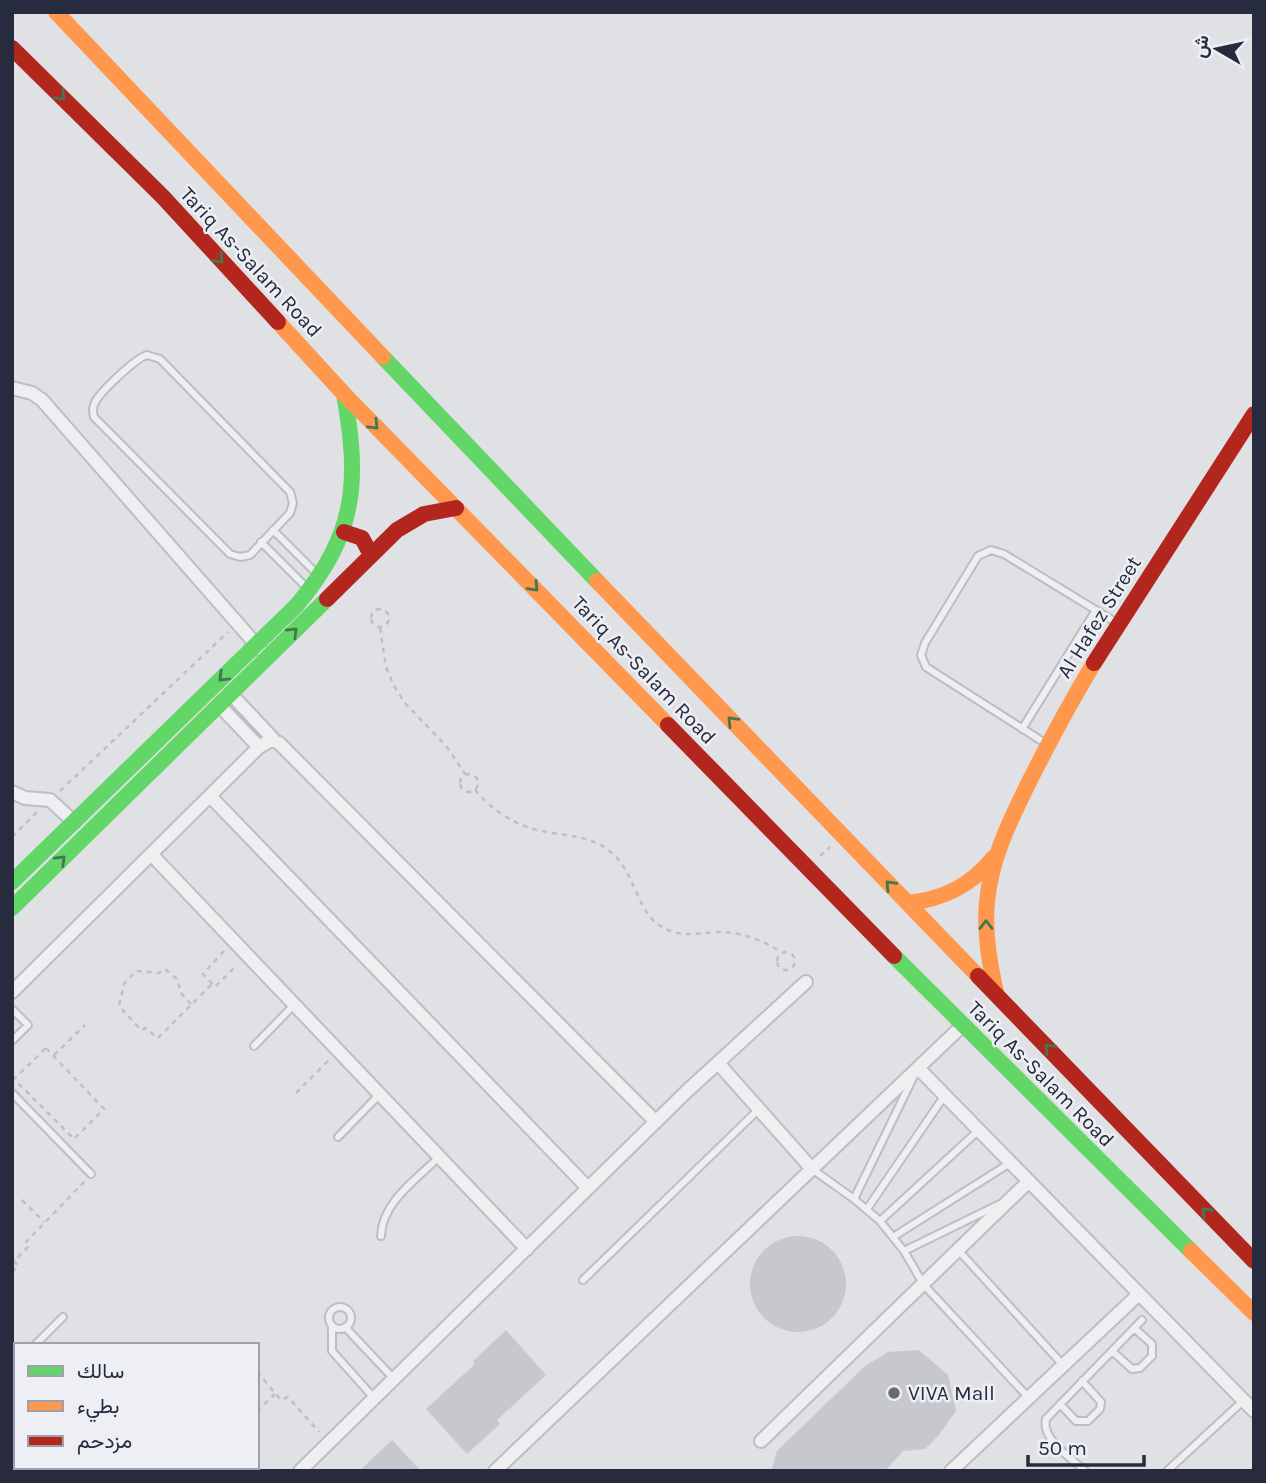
<svg xmlns="http://www.w3.org/2000/svg" width="1266" height="1483" font-family="Karla,Vazirmatn,sans-serif">
  <style>
    .building { fill: #c7c8cd }
    .lines { fill: none; stroke-linecap: round; stroke-linejoin: round }
    .lane-casing { stroke: #bcbec2; stroke-width: 10 }
    .street-casing { stroke: #bcbec2; stroke-width: 16 }
    .path { stroke: #bfbfc5; stroke-width: 2.5; stroke-dasharray: 5 5; stroke-linecap: butt }
    .lane { stroke: #efeff2; stroke-width: 6 }
    .street { stroke: #efeff2; stroke-width: 12 }
    .fast { stroke: #63d668; stroke-width: 16 }
    .slow { stroke: #ff974d; stroke-width: 16 }
    .jam { stroke: #b3261e; stroke-width: 16 }
    .oneway { stroke: #427851 }
    .poi-dot { fill: #676b78; stroke: #edeff5; stroke-width: 2.5 }
    .labels { text-anchor: middle; dominant-baseline: central; stroke-width: 5; stroke-linejoin: round; paint-order: stroke }
    .street-label { font-size: 21px; fill: #272b3e; stroke: #edeff5 }
    .poi-label { font-size: 21px; fill: #272b3e; stroke: #edeff5; text-anchor: start }
  </style>
  <rect width="100%" height="100%" fill="#dfe1e5"/>
  <path class="building" d="M750 1284a48 48 0 1 1 96 0a48 48 0 1 1-96 0Z
    M 506,1330 L 546,1375 L 497,1420 L 500,1424 L 467,1454 L 426,1409 L 475,1364 L 473,1361 Z
    M 919,1350 L 948,1375 L 956,1411 L 938,1436 L 925,1449 L 903,1451 L 885,1471 L 771,1471 L 777,1451 L 865,1366 L 888,1352 Z
    M 392,1440 L 421,1471 L 359,1471 Z"/>
  <g class="lines">
    <g class="lane-casing">
      <path id="lane" d="M 147,355 L 160,359 L 290,492 L 293,503 L 290,513 L 250,555 L 240,557 L 230,554 L 94,417 C 93,412 92,410 94,405 C 97,394 136,358 147,355 Z
        M 273,530 L 319,576
        M 261,542 L 307,588
        M 1022,729 L 1096,610
        M 1045,743 L 926,667 L 921,655 L 925,643 L 978,556 L 991,550 L 1004,554 L 1117,623
        M 12,1009 L 28,1025 L 12,1041
        M 254,1046 L 294,1005
        M 12,1093 L 91,1174
        M 338,1137 L 380,1094
        M 812,1169 L 854,1199 L 880,1221 L 904,1251 L 924,1285 L 1028,1397
        M 854,1199 L 913,1078
        M 867,1209 L 945,1095
        M 880,1221 L 979,1130
        M 381,1236 C 382,1202 417,1179 439,1157
        M 893,1237 L 1010,1163
        M 904,1251 L 1000,1204
        M 959,1251 L 1063,1365
        M 583,1280 L 758,1110
        M329 1318a11 11 0 1 1 22 0a11 11 0 1 1-22 0Z
        M 332,1326 L 332,1351 L 374,1398
        M 345,1327 L 394,1379
        M 35,1345 L 63,1317
        M 1112,1351 L 1132,1369 L 1140,1368 L 1152,1356 L 1152,1344 L 1134,1328
        M 1060,1404 L 1076,1421 L 1088,1421 L 1100,1409 L 1101,1402 L 1082,1381
        M 1085,1471 C 1071,1458 1041,1439 1046,1419 L 1142,1320
        M 1167,1471 L 1243,1401"/>
    </g>
    <g class="street-casing">
      <path id="street" d="M 12,388 L 32,393 L 42,400 L 260,649
        M 231,694 L 275,741
        M 219,705 L 259,747
        M 12,792 L 25,798 L 50,800 L 74,822
        M 210,796 L 588,1188
        M 151,854 L 527,1249
        M 12,992 L 259,747 L 271,740 L 279,743 L 656,1122
        M 718,1063 L 812,1169
        M 918,1068 L 1254,1411
        M 12,1371 L 16,1375
        M 761,1441 L 1029,1181
        M 104,1467 L 107,1471
        M 300,1471 L 686,1092 L 806,982
        M 495,1471 L 962,1026
        M 951,1471 L 1139,1294"/>
    </g>
    <path class="path" d="M371 618a9 9 0 1 1 18 0a9 9 0 1 1-18 0Z
      M 380,628 L 386,667 L 394,686 L 405,703 L 447,747 L 465,774
      M460 783a9 9 0 1 1 18 0a9 9 0 1 1-18 0Z
      M 475,790 C 496,814 521,829 553,833 C 571,836 588,837 604,847 C 639,869 633,916 668,930 C 684,937 699,933 716,932 C 740,931 761,940 782,952
      M 60,791 L 228,632
      M 12,837 L 37,812
      M 820,856 L 830,847
      M 224,951 L 203,974 L 215,987 L 237,965
      M777 961a9 9 0 1 1 18 0a9 9 0 1 1-18 0Z
      M 191,1004 L 180,992 L 178,980 L 165,969 L 159,973 L 136,971 L 124,984 L 119,1006 L 141,1030 L 146,1028 L 157,1038 L 158,1038 L 212,984
      M 46,1048 L 104,1109 L 74,1139 L 14,1079 Z
      M 54,1055 L 85,1025
      M 296,1093 L 328,1061
      M 22,1200 L 44,1222
      M 12,1272 L 18,1266 L 14,1261 L 28,1247 L 25,1243 L 85,1181
      M 257,1372 L 281,1400 L 288,1397 L 319,1432
      M 12,1401 L 16,1398
      M 257,1411 L 275,1394"/>
    <use href="#lane" class="lane"/>
    <use href="#street" class="street"/>
    <path class="fast" d="M 383,357 L 597,581
      M 12,882 L 297,605 C 356,534 360,483 344,394
      M 12,908 L 327,599
      M 894,956 L 1191,1251"/>
    <path class="slow" d="M 56,12 L 383,357
      M 278,322 L 344,394 L 668,725
      M 597,581 L 978,976
      M 908,903 C 943,899 971,886 993,858
      M 996,992 C 989,962 984,932 987,902 C 991,859 1009,823 1027,786 C 1048,744 1070,703 1094,663
      M 1191,1251 L 1254,1313"/>
    <path class="jam" d="M 12,48 L 163,197 L 278,322
      M 344,532 L 362,538 L 371,555
      M 327,599 L 397,530 L 424,514 L 456,508
      M 1094,663 L 1254,414
      M 668,725 L 894,956
      M 978,976 L 1254,1261"/>
  </g>
  <defs><path id="oneway-chevron" d="M-2-3.5L2.5 0L-2 3.5" fill="none" stroke-width="1.6" stroke-linecap="round" stroke-linejoin="round" transform="scale(1.75)"/></defs>
  <g class="oneway">
    <use href="#oneway-chevron" transform="translate(61 96) rotate(45)"/>
    <use href="#oneway-chevron" transform="translate(219 259) rotate(47)"/>
    <use href="#oneway-chevron" transform="translate(374 425) rotate(45)"/>
    <use href="#oneway-chevron" transform="translate(534 587) rotate(46)"/>
    <use href="#oneway-chevron" transform="translate(293 632) rotate(-45)"/>
    <use href="#oneway-chevron" transform="translate(223 677) rotate(136)"/>
    <use href="#oneway-chevron" transform="translate(732 721) rotate(-134)"/>
    <use href="#oneway-chevron" transform="translate(61 860) rotate(-44)"/>
    <use href="#oneway-chevron" transform="translate(890 885) rotate(-134)"/>
    <use href="#oneway-chevron" transform="translate(986 925) rotate(-90)"/>
    <use href="#oneway-chevron" transform="translate(1049 1048) rotate(-134)"/>
    <use href="#oneway-chevron" transform="translate(1206 1212) rotate(-134)"/>
  </g>
  <circle class="poi-dot" cx="894" cy="1393" r="7"/>
  <g class="labels">
    <g class="street-label">
      <text transform="translate(251 262) rotate(47)">Tariq As-Salam Road</text>
      <text transform="translate(1099 617) rotate(-58)">Al Hafez Street</text>
      <text transform="translate(644 670) rotate(46)">Tariq As-Salam Road</text>
      <text transform="translate(1041 1074) rotate(45)">Tariq As-Salam Road</text>
    </g>
    <g class="poi-label">
      <text x="908" y="1393">VIVA Mall</text>
    </g>
  </g>
  <rect width="1266" height="1483" fill="none" stroke="#272b3e" stroke-width="28"/>
  <rect x="14" y="1343" width="245" height="126" fill="#edeff5" stroke="#9ea1ac" stroke-width="2"/>
  <rect x="28" y="1366" width="35" height="10" fill="#63d668" stroke="#9ea1ac" stroke-width="2"/>
  <text x="77" y="1378" font-size="21" fill="#272b3e">سالك</text>
  <rect x="28" y="1401" width="35" height="10" fill="#ff974d" stroke="#9ea1ac" stroke-width="2"/>
  <text x="77" y="1413" font-size="21" fill="#272b3e">بطيء</text>
  <rect x="28" y="1436" width="35" height="10" fill="#b3261e" stroke="#9ea1ac" stroke-width="2"/>
  <text x="77" y="1448" font-size="21" fill="#272b3e">مزدحم</text>
  <g transform="translate(1217 49) rotate(279)" stroke="#edeff5" stroke-width="5" paint-order="stroke">
  <path d="M0-5L12 26L0 18L-12 26Z" fill="#272b3e"/>
  <text y="-10" font-size="19" font-weight="bold" text-anchor="middle" fill="#272b3e">ش</text>
  </g>
  <path d="M1028 1455v10h116v-10" fill="none" stroke="#272b3e" stroke-width="3.5"/>
  <text x="1038" y="1455" font-size="21" fill="#272b3e" stroke="#edeff5" stroke-width="5" paint-order="stroke">50 m</text>
</svg>
